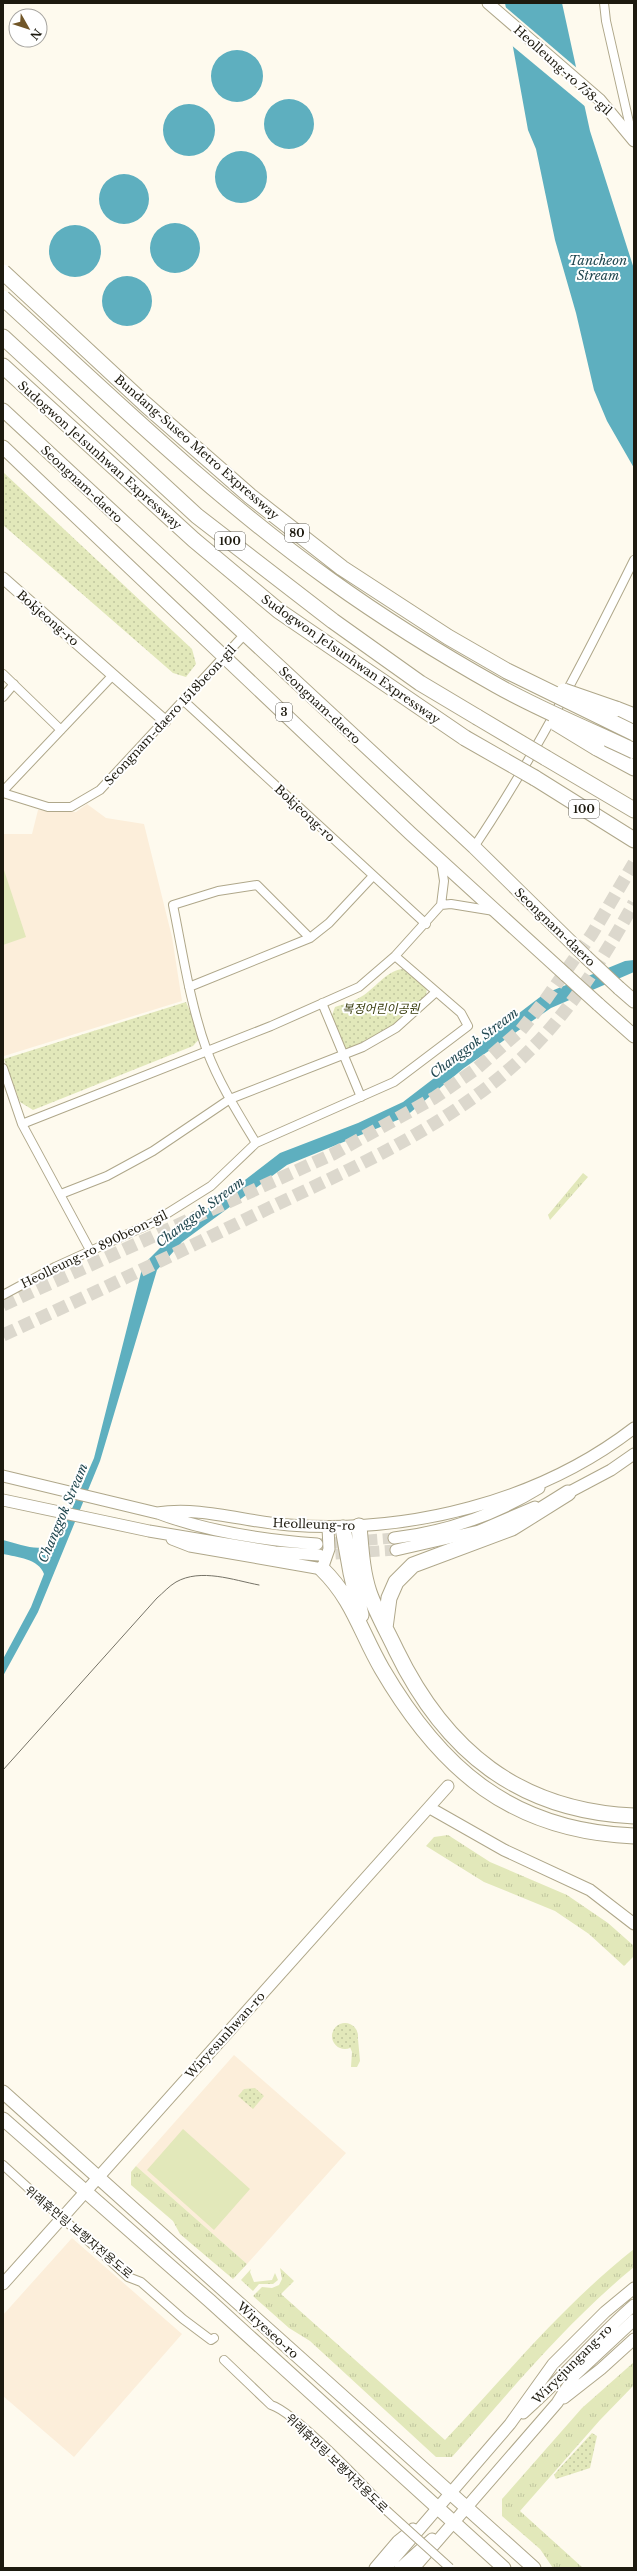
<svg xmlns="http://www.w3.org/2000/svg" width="637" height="2571" font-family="'Libre Baskerville','Noto Sans KR',serif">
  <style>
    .education { fill: #fceeda }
    .grass { fill: url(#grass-tufts) }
    .park { fill: url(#park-dots) }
    .pitch { fill: #e2e8ba }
    .water { fill: #5eafbf }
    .pier { fill: #fefaee }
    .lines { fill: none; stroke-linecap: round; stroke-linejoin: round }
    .secondary-tunnel { stroke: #dcd8cd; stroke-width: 11; stroke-dasharray: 11 5.5; stroke-linecap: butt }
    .primary-tunnel { stroke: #dcd8cd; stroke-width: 13; stroke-dasharray: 13 6; stroke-linecap: butt }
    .street-casing { stroke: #afa78a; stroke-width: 10 }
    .secondary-casing { stroke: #afa78a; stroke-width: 13 }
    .primary-casing { stroke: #afa78a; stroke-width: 15 }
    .highway-casing { stroke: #afa78a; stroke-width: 17 }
    .street { stroke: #fff; stroke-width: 8 }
    .secondary { stroke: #fff; stroke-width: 11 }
    .primary { stroke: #fff; stroke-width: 13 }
    .highway { stroke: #fff; stroke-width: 15 }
    .tram { stroke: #767367; stroke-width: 1 }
    .street-bridge-casing { stroke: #afa78a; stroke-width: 10; stroke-linecap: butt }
    .primary-bridge-casing { stroke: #afa78a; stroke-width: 15; stroke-linecap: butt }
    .highway-bridge-casing { stroke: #afa78a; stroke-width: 17; stroke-linecap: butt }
    .street-bridge { stroke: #fff; stroke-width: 8 }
    .primary-bridge { stroke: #fff; stroke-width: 13 }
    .highway-bridge { stroke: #fff; stroke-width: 15 }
    .labels { text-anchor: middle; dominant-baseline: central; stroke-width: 4; stroke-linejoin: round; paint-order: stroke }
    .shield { fill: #fff; stroke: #615f57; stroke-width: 1 }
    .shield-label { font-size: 11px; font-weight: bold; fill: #1d1a0f }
    .street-label { font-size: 12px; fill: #1d1a0f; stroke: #fff }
    .park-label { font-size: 12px; font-style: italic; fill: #393d0d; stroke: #fff }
    .water-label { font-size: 13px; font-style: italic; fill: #224850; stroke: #fff }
  </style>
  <defs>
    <pattern id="grass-tufts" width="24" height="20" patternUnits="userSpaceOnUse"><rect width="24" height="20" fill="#e2e8ba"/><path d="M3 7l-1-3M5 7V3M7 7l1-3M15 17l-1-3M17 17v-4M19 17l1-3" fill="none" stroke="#c1c69f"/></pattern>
    <pattern id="park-dots" width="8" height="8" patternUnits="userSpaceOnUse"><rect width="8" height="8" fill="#e2e8ba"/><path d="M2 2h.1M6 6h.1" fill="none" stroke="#c1c69f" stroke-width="1.8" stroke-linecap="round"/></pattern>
  </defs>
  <rect width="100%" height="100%" fill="#fefaee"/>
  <path class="education" d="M 87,804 L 106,818 L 144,824 L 172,937 L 182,1001 L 4,1056 L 3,834 L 32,834 L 38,810 L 76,812 Z
    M 234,2055 L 346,2153 L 247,2264 L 136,2166 Z
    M 72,2238 L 182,2334 L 74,2457 L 3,2396 L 3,2315 Z"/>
  <path class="grass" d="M 583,1173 L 588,1177 L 550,1220 L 548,1215 Z
    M 448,1835 L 490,1862 L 567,1895 L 608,1923 L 634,1946 L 634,1956 L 624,1966 L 589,1934 L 555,1911 L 484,1882 L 426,1846 L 434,1837 Z
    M 358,2039 L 360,2061 L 357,2067 L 351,2067 L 352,2052 L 350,2047 Z
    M 136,2166 L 247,2264 L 233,2279 L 180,2234 L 173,2221 L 131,2185 L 131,2172 Z
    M 634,2249 L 634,2267 C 566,2323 510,2391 452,2457 L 436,2457 L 310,2341 L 289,2328 L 253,2296 L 262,2287 L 272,2288 L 279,2285 L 282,2279 L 280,2268 L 294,2281 L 281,2294 L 445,2440 C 508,2373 561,2307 634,2249 Z
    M 251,2269 L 250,2272 L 254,2282 L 272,2280 L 275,2273 L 278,2280 L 273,2284 L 259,2284 L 253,2291 L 241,2280 Z
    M 634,2362 L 634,2385 L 600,2420 L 520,2511 L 583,2568 L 553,2568 L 540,2549 L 502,2516 L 502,2499 L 582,2408 Z"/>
  <path class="park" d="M 3,472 L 192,649 L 196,664 L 186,677 L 173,673 L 3,525 Z
    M 403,969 L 427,988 L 426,997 L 395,1025 L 349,1049 L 340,1045 L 331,1018 L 335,1007 C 345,1004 355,1001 364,995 C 377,986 388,970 403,969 Z
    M 186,1002 L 201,1037 L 193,1046 L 33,1110 L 20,1102 L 4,1059 Z
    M332 2036a13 13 0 1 1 26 0a13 13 0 1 1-26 0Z
    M 255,2088 L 264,2096 L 253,2109 L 238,2096 L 244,2089 Z
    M 592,2433 L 597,2436 L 590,2468 L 556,2479 L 554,2475 L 558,2470 Z"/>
  <path class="pitch" d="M 3,867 L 26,937 L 3,945 Z
    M 183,2129 L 250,2189 L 214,2230 L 147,2170 Z"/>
  <path class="water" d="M 505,3 L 562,3 L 590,131 L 634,269 L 634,468 L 607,421 L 594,390 L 576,313 L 555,240 L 536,149 L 528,130 Z
    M211 76a26 26 0 1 1 52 0a26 26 0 1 1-52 0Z
    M264 124a25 25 0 1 1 50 0a25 25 0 1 1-50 0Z
    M163 130a26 26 0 1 1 52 0a26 26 0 1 1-52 0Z
    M215 177a26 26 0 1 1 52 0a26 26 0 1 1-52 0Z
    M99 199a25 25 0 1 1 50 0a25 25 0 1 1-50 0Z
    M150 248a25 25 0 1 1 50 0a25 25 0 1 1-50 0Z
    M49 251a26 26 0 1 1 52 0a26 26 0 1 1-52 0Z
    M102 301a25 25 0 1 1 50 0a25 25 0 1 1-50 0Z
    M 634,960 L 634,972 L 551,1008 L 464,1068 L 405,1117 L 287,1165 L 182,1242 L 157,1270 L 100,1461 L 38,1612 L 3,1676 L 3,1659 L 31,1607 L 44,1574 C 39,1559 17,1557 3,1554 L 3,1540 C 23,1545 41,1554 58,1541 L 94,1458 L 143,1265 L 172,1236 L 280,1153 L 358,1123 L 403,1102 L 544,994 L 625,961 Z"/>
  <path class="pier" d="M 503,5 L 578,69 L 587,108 L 510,44 Z"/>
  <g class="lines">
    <path class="secondary-tunnel" d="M 317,1544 L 394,1538
      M 319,1555 L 396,1550"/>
    <path class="primary-tunnel" d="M 3,1305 L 333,1154 L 434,1098 L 476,1069 L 521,1030 L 546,999 L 592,934 L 634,863
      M 3,1335 C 93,1294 181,1251 269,1208 C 361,1164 460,1121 533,1047 C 573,1007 607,952 634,903"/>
    <g class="street-casing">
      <path id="street" d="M 604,3 L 606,21 L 631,131
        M 3,674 L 61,730
        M 3,697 L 14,684
        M 184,701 L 426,924
        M 3,791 L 113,675
        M 3,793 L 48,807 L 71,807 L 100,790 L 244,635
        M 474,847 C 535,756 585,659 634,560
        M 441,905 L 451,904 L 494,911
        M 189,987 L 310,938 L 329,923 L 373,876
        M 322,1003 L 361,1097
        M 3,1068 L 22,1124 L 90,1250
        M 22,1124 L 271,1026 L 359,987 L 395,956 L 441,905 L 444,881 L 441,862
        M 256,1143 C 238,1113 219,1083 207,1051 C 190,1004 183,954 173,905 L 218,891 L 257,885 L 310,938
        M 61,1194 L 107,1176 L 153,1151 L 230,1099 L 363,1047 L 396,1028 L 436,992
        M 3,1295 L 55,1267 L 152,1223 L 211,1186 L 256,1143 L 394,1082 L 468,1026 L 461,1013 L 395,956
        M 3,2165 L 48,2206
        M 84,2237 L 128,2277 L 141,2282 L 183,2319 L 211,2340 L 214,2338
        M 224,2360 L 271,2405 C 295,2412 368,2489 387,2511"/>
    </g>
    <g class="secondary-casing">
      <path id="secondary" d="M 488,3 L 600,100 L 634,141
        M 3,578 L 165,721
        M 3,1476 L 157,1513 C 201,1506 245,1522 289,1525 C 408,1534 538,1502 634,1428
        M 562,1496 L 611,1470 L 634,1454
        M 3,1500 L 149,1531 L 275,1552 L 319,1555
        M 158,1513 C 208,1532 263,1540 317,1544
        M 394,1538 C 445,1532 495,1515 539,1488
        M 172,1539 L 190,1546 L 322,1569 L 329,1549 L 328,1527
        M 396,1550 L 479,1531 L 535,1507
        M 430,1808 L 504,1850 L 590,1890 L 634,1924
        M 3,2284 L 448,1786
        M 564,2398 L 601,2369 L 634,2339
        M 523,2413 C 562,2379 595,2339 634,2305
        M 375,2568 L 398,2541 L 413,2529
        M 386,2568 L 510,2424 L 553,2364 L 605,2312 L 634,2288
        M 400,2568 L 432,2539
        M 414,2568 L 557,2403 L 575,2375 L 634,2320"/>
    </g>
    <g class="primary-casing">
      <path id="primary" d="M 3,410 L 474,847 L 586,957
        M 3,447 L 410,833 L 566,975
        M 619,988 L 634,1001
        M 598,1004 L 634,1036
        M 3,2092 L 534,2568
        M 3,2119 L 210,2301 L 504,2568"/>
    </g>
    <g class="highway-casing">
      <path id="highway" d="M 3,337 L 197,516 L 333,621 L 420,683 L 477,717
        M 3,366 L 194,540 L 279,611 L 465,738
        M 616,709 L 634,716
        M 597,748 L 634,768
        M 546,758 L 634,810
        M 535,778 L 634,840
        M 359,1526 C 361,1548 362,1571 369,1592 C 376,1612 387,1631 396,1650 C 445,1751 519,1811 634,1816
        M 343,1528 L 351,1573 L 361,1615
        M 322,1569 C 353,1599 361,1633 382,1669 C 441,1770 512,1831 634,1836
        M 385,1628 L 389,1598 L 396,1582 L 413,1565 L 512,1528 L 568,1493"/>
    </g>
    <use href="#street" class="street"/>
    <use href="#secondary" class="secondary"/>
    <use href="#primary" class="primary"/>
    <use href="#highway" class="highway"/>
    <path class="tram" d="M 3,1770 L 157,1598 C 163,1593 169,1586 176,1582 C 201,1568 233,1580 259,1585"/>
    <g class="street-bridge-casing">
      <path id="street-bridge" d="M 48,2206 L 84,2237
        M 387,2511 L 450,2568"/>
    </g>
    <g class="primary-bridge-casing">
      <path id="primary-bridge" d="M 586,957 L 619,988
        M 566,975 L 598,1004"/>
    </g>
    <g class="highway-bridge-casing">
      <path id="highway-bridge" d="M 3,272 L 145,404 L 250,496 L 342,568 L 448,637 L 507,671 L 634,733
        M 3,298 C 108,394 214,497 330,580 C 383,618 439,653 496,685 C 540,710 588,729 634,751
        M 564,691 L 616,709
        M 477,717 L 546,758
        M 556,723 L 597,748
        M 465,738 L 535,778"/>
    </g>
    <use href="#street-bridge" class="street-bridge"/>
    <use href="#primary-bridge" class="primary-bridge"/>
    <use href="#highway-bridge" class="highway-bridge"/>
  </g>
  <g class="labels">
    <g class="shield">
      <rect x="285" y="524" width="24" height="18" rx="3"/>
      <rect x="215" y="532" width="30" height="18" rx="3"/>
      <rect x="276" y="703" width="16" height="18" rx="3"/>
      <rect x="569" y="800" width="30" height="18" rx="3"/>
    </g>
    <g class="shield-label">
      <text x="297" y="533">80</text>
      <text x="230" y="541">100</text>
      <text x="284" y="712">3</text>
      <text x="584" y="809">100</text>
    </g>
    <g class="street-label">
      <text transform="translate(563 70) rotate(42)">Heolleung-ro 758-gil</text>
      <text transform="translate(197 447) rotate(41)">Bundang-Suseo Metro Expressway</text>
      <text transform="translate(100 455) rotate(42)">Sudogwon Je1sunhwan Expressway</text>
      <text transform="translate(82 484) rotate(43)">Seongnam-daero</text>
      <text transform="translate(48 618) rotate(41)">Bokjeong-ro</text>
      <text transform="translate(351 659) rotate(35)">Sudogwon Je1sunhwan Expressway</text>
      <text transform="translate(320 705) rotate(43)">Seongnam-daero</text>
      <text transform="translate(170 715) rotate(-47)">Seongnam-daero 1518beon-gil</text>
      <text transform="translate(305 813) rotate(43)">Bokjeong-ro</text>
      <text transform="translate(555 927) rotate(44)">Seongnam-daero</text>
      <text transform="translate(94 1249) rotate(-26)">Heolleung-ro 890beon-gil</text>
      <text transform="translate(314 1524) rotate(2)">Heolleung-ro</text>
      <text transform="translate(225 2035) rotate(-48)">Wiryesunhwan-ro</text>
      <text transform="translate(79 2232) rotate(40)">위례휴먼링 보행자전용도로</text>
      <text transform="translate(268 2330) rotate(42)">Wiryeseo-ro</text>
      <text transform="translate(572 2364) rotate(-45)">Wiryejungang-ro</text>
      <text transform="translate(337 2463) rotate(44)">위례휴먼링 보행자전용도로</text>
    </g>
    <g class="park-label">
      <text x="381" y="1008">복정어린이공원</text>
    </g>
    <g class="water-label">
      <text x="598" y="260">Tancheon<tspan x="598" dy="15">Stream</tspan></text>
      <text transform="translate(474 1043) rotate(-37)">Changgok Stream</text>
      <text transform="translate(200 1212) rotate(-37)">Changgok Stream</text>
      <text transform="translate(63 1513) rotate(-67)">Changgok Stream</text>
    </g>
  </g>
  <rect width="637" height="2571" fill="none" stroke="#1d1a0f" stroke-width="8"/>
  <g transform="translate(28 28) rotate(129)"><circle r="19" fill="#ffffff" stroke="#a5a39f"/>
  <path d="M0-3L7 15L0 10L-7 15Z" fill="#715628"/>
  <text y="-6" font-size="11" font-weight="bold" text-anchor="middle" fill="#1d1a0f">N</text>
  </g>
</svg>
